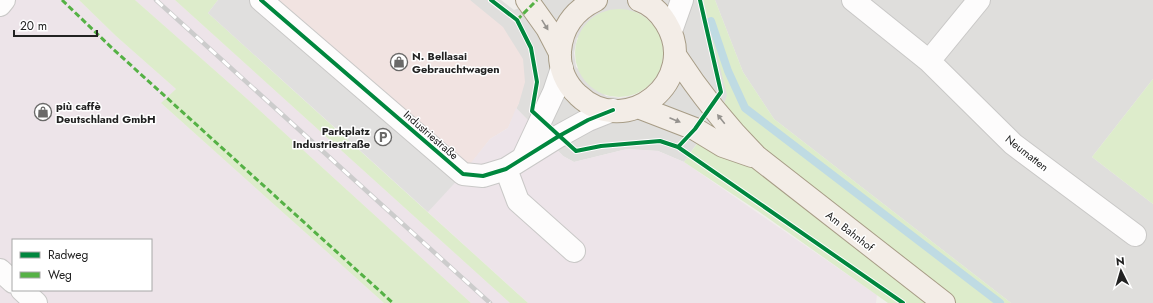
<svg xmlns="http://www.w3.org/2000/svg" width="1153" height="303" font-family="Jost,sans-serif">
  <style>
    .residential { fill: #dfdedc; fill-rule: evenodd }
    .commercial { fill: #f1e3e1 }
    .industrial { fill: #ede4e9; fill-rule: evenodd }
    .grass { fill: #ddeccb }
    .parking { fill: #e0dfde }
    .lines { fill: none; stroke-linecap: round; stroke-linejoin: round }
    .stream { stroke: #bfdbe3; stroke-width: 8 }
    .minor-casing { stroke: #c9c8c7; stroke-width: 24 }
    .major-casing { stroke: #a79c86; stroke-width: 24 }
    .minor { stroke: #fdfcfc; stroke-width: 22 }
    .major { stroke: #f3ede7; stroke-width: 22 }
    .rail-casing { stroke: #ccc; stroke-width: 4.5 }
    .rail { stroke: #fff; stroke-width: 3; stroke-dasharray: 9; stroke-linecap: butt }
    .quiet { stroke: #55b145; stroke-width: 3; stroke-dasharray: 6 3; stroke-linecap: butt }
    .cycleway-casing { stroke: #fff; stroke-width: 6 }
    .cycleway { stroke: #00873e; stroke-width: 4 }
    .oneway { fill: #95928e }
    .labels { text-anchor: middle; dominant-baseline: central; stroke-width: 3; stroke-linejoin: round; paint-order: stroke }
    .poi-label { font-size: 11px; font-weight: bold; fill: #222; stroke: #fff; text-anchor: start }
    .street-label { font-size: 11px; fill: #222; stroke: #fff }
  </style>
  <rect width="100%" height="100%" fill="#f0eeeb"/>
  <path class="residential" d="M 470,0 L 501,0 L 514,10 L 522,7 L 515,0 L 703,0 L 728,95 L 723,106 L 684,162 L 658,151 L 627,149 L 574,162 L 563,156 L 516,108 L 519,103 ZM 637,12 L 650,21 L 659,33 L 648,88 L 635,95 L 621,98 L 606,96 L 576,67 L 574,53 L 577,38 Z
    M 715,0 L 1153,0 L 1153,79 L 1092,157 L 1153,204 L 1153,303 L 1011,303 L 774,119 L 743,72 Z"/>
  <path class="commercial" d="M 218,0 L 470,0 L 503,27 L 523,59 L 525,82 L 519,103 L 508,128 L 490,139 L 463,174 L 428,212 Z"/>
  <path class="industrial" d="M 0,0 L 79,0 L 116,36 L 176,89 L 162,104 L 384,303 L 0,303 ZM 13,240 L 151,240 L 151,290 L 13,290 Z
    M 135,0 L 175,0 L 510,303 L 471,303 L 245,97 Z
    M 516,108 L 563,156 L 574,162 L 627,149 L 658,151 L 684,162 L 877,295 L 876,303 L 528,303 L 428,212 L 462,174 L 490,139 L 508,128 Z"/>
  <path class="grass" d="M 79,0 L 135,0 L 245,97 L 471,303 L 384,303 L 161,103 L 176,89 L 116,36 Z
    M 175,0 L 218,0 L 208,13 L 528,303 L 510,303 Z
    M 703,0 L 715,0 L 743,72 L 774,119 L 1011,303 L 888,303 L 758,211 L 684,162 L 723,107 L 727,95 Z
    M575 53a44 44 0 1 1 88 0a44 44 0 1 1-88 0Z
    M 1153,79 L 1153,204 L 1092,157 Z"/>
  <path class="parking" d="M 218,0 L 261,0 L 463,174 L 428,212 L 208,13 Z"/>
  <g class="lines">
    <path class="stream" d="M 711,21 L 728,71 L 745,108 L 1000,303"/>
    <g class="minor-casing">
      <path id="minor" d="M 261,0 L 463,174 L 483,176 L 506,169 L 559,136 L 588,120 L 613,110
        M 853,0 L 929,61 L 1013,144 L 1135,235
        M 0,5 L 4,0
        M 671,31 L 682,0
        M 929,61 L 979,0
        M 523,158 L 554,92 L 562,68
        M 506,169 L 518,201 L 574,251
        M 0,270 L 13,282
        M 22,290 L 36,303"/>
    </g>
    <g class="major-casing">
      <path id="major" d="M 527,0 L 547,28 L 560,53
        M 596,0 C 575,10 562,27 560,51 C 559,68 566,84 578,95 C 626,141 701,80 666,23 C 660,13 651,4 639,0
        M 675,55 C 699,92 726,126 757,157 L 944,303
        M 638,107 L 695,129 L 723,146 L 752,156"/>
    </g>
    <use href="#minor" class="minor"/>
    <use href="#major" class="major"/>
    <g class="rail-casing">
      <path id="rail" d="M 156,0 L 490,303"/>
    </g>
    <use href="#rail" class="rail"/>
    <path class="quiet" d="M 62,0 L 113,49 L 393,303
      M 517,20 L 537,0"/>
    <g class="cycleway-casing">
      <path id="cycleway" d="M 261,0 L 463,174 L 483,176 L 506,169 L 559,136 L 588,120 L 613,110
        M 491,0 L 517,20 L 531,48 L 537,82 L 532,111 L 576,151 L 601,146 L 660,141 L 678,147 L 903,303
        M 678,147 L 695,129 L 721,92 L 700,0"/>
    </g>
    <use href="#cycleway" class="cycleway"/>
  </g>
  <defs><path id="oneway-solid" d="M-6-.8H1V-3.2L6.5 0L1 3.2V.8H-6Z"/></defs>
  <g class="oneway">
    <use href="#oneway-solid" transform="translate(545 25) rotate(58)"/>
    <use href="#oneway-solid" transform="translate(721 119) rotate(-129)"/>
    <use href="#oneway-solid" transform="translate(675 120) rotate(23)"/>
  </g>
  <defs>
    <g id="shop-ring" transform="scale(0.9)"><circle r="9.5" fill="#fff" stroke="#6a6968" stroke-width="1.5"/><path d="M-5-2.5h2.3a2.7 3.5 0 0 1 5.4 0H5L5.5 6h-11ZM-1.5-2.5h3a1.5 2.3 0 0 0-3 0Z" fill="#6a6968"/></g>
    <g id="parking-ring" transform="scale(0.9)"><circle r="9.5" fill="#fff" stroke="#6a6968" stroke-width="1.5"/><path d="M-3.5-5.5H1a3.5 3.5 0 0 1 0 7H-1V5.5H-3.5ZM-1-3.4V-.6H.8a1.4 1.4 0 0 0 0-2.8Z" fill="#6a6968"/></g>
  </defs>
  <g fill-rule="evenodd">
    <use href="#shop-ring" x="399" y="62"/>
    <use href="#shop-ring" x="43" y="112"/>
    <use href="#parking-ring" x="383" y="137"/>
  </g>
  <g class="labels">
    <g class="poi-label">
      <text x="412" y="56">N. Bellasai<tspan x="412" dy="13">Gebrauchtwagen</tspan></text>
      <text x="56" y="106">più caffè<tspan x="56" dy="13">Deutschland GmbH</tspan></text>
      <text x="370" y="131" text-anchor="end">Parkplatz<tspan x="370" dy="13">Industriestraße</tspan></text>
    </g>
    <g class="street-label">
      <text transform="translate(431 135) rotate(41)">Industriestraße</text>
      <text transform="translate(1027 153) rotate(38)">Neumatten</text>
      <text transform="translate(850 231) rotate(38)">Am Bahnhof</text>
    </g>
  </g>
  <rect x="12" y="239" width="140" height="52" fill="#ffffff" stroke="#a7a7a7"/>
  <rect x="20" y="252" width="20" height="6" fill="#00873e" stroke="#a7a7a7"/>
  <text x="48" y="259" font-size="12" fill="#222222">Radweg</text>
  <rect x="20" y="272" width="20" height="6" fill="#55b145" stroke="#a7a7a7"/>
  <text x="48" y="279" font-size="12" fill="#222222">Weg</text>
  <g transform="translate(1121 271) rotate(355)" stroke="#ffffff" stroke-width="3" paint-order="stroke">
  <path d="M0-3L7 15L0 10L-7 15Z" fill="#222222"/>
  <text y="-6" font-size="11" font-weight="bold" text-anchor="middle" fill="#222222">N</text>
  </g>
  <path d="M14 30v6h83v-6" fill="none" stroke="#222222" stroke-width="2"/>
  <text x="20" y="30" font-size="12" fill="#222222" stroke="#ffffff" stroke-width="3" paint-order="stroke">20 m</text>
</svg>
